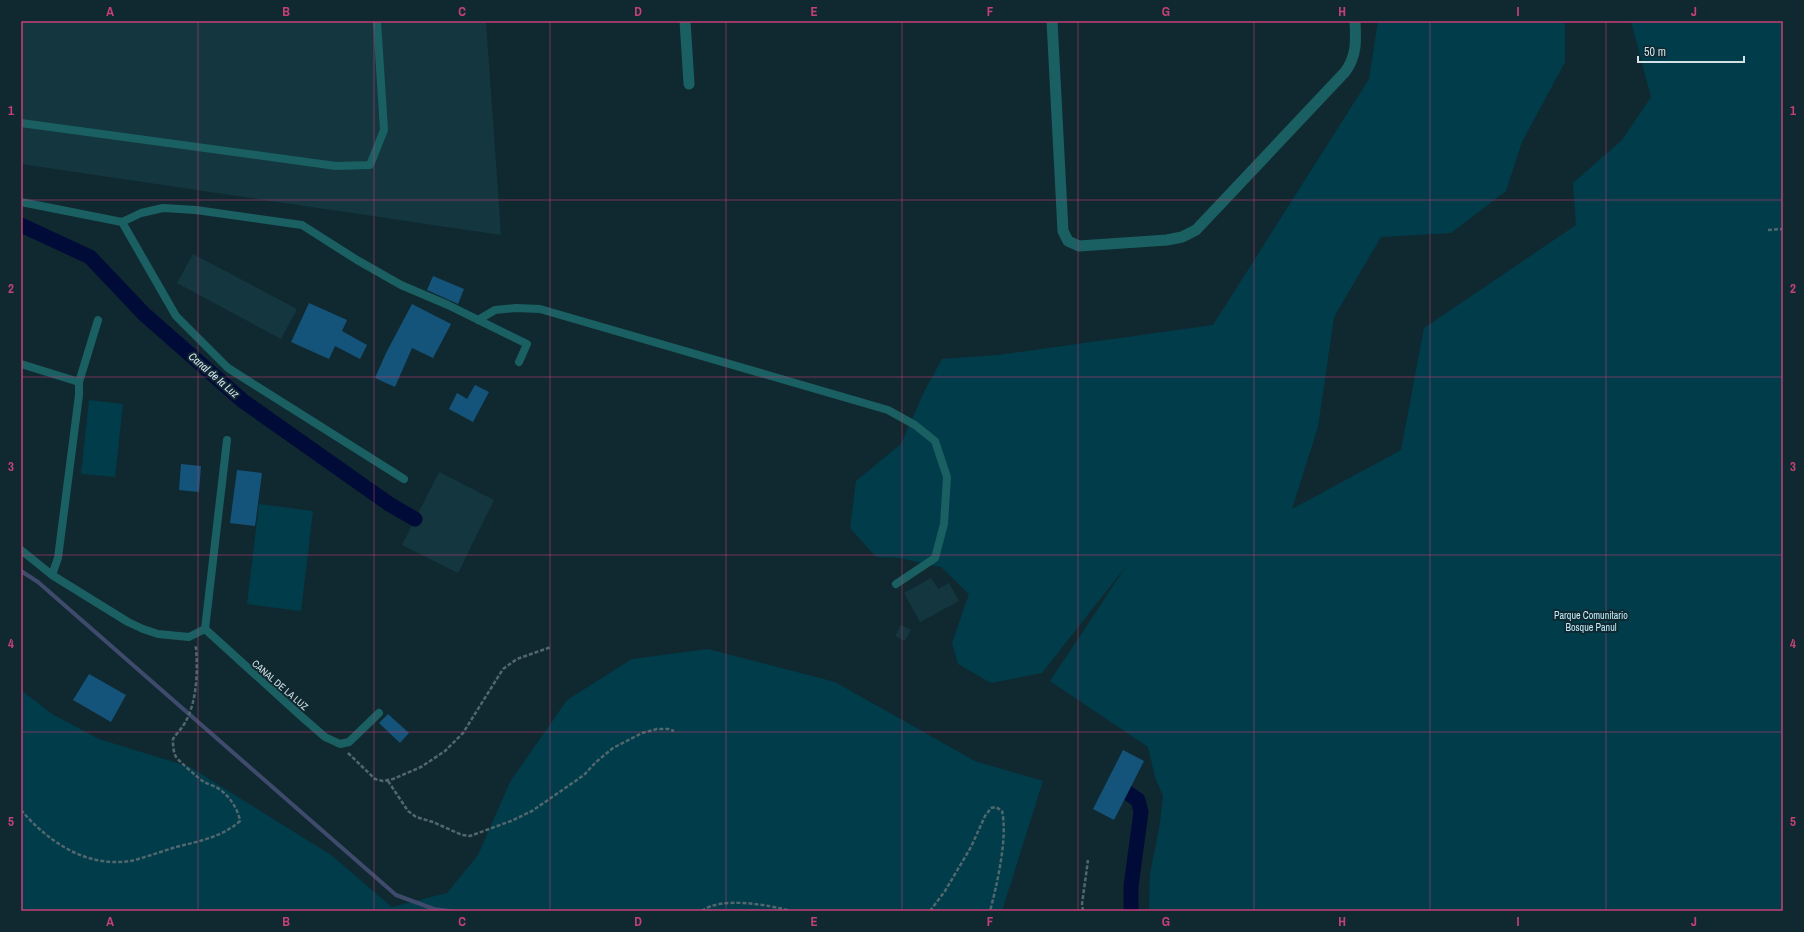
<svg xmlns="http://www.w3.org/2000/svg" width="1804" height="932" font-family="'Archivo Narrow',sans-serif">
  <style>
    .built { fill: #13363f }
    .green { fill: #013c4a }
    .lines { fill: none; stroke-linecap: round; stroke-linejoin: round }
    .stream { stroke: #3f4b6c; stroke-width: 4 }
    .canal { stroke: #000b38; stroke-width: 15 }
    .building { fill: #14537a }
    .path { stroke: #51676d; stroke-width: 2.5; stroke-dasharray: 4 2; stroke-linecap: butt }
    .service { stroke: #1a6063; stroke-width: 8 }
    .minor { stroke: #1a6063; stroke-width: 11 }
    .grid { fill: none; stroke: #c54077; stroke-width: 1; stroke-opacity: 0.55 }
    .labels { text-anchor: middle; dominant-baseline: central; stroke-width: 4; stroke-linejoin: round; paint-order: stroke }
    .park-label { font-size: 10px; fill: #c1ebf9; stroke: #102930 }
    .street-label { font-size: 10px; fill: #d2e1e6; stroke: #102930 }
    .water-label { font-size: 11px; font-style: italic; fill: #dae3f3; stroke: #102930 }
    .neatline { fill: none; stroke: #c54077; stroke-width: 1.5 }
    .grid-label { font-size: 13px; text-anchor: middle; font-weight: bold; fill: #c54077 }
  </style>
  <rect width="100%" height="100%" fill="#102930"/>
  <path class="built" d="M 21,21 L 486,21 L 501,235 L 21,164 Z
    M 193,254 L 297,309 L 281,339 L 177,283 Z
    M 439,472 L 494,500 L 458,573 L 402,545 Z
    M 931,578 L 938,589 L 949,583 L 959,601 L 920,622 L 904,593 Z
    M 901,625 L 911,630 L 905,641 L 895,636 Z"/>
  <path class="green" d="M 1378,21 L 1565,21 L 1565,62 L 1522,142 L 1506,191 L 1451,233 L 1381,237 L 1334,317 L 1318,427 L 1292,509 L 1401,450 L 1424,328 L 1576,225 L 1573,183 L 1622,140 L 1651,97 L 1631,21 L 1783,21 L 1783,911 L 1149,911 L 1150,874 L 1160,823 L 1163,796 L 1155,777 L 1148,747 L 1050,681 L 1127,565 L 1042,673 L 991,683 L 958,664 L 952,643 L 969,594 L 941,567 L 899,558 L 876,557 L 850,528 L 856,481 L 901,444 L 925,390 L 942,359 L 998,355 L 1213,325 L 1369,79 Z
    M 89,400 L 123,404 L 115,477 L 81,474 Z
    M 259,504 L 313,511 L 301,611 L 247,604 Z
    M 708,649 L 835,682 L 975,761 L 1043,781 L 1002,911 L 21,911 L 21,690 L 52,714 L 99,739 L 190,767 L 331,855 L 392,907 L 447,893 L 478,855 L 510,782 L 567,700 L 632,659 Z"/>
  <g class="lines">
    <path class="stream" d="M 21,571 L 38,582 L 396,895 L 434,909 L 449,911"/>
    <path class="canal" d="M 21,225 L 90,257 L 144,314 L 243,401 L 389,504 L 415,519
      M 1128,793 L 1138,800 L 1141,812 L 1131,886 L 1131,911"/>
  </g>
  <path class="building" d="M 433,276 L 464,289 L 458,304 L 427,290 Z
    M 309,303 L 347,320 L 342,331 L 367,345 L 360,359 L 335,346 L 329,359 L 291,342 Z
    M 412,304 L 451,324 L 433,358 L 412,348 L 395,387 L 375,378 L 386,353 Z
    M 475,385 L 489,392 L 473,422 L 449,409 L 457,393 L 467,399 Z
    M 181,464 L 201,466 L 199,492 L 179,490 Z
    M 237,470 L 262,473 L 255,526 L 230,523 Z
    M 89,674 L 126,695 L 111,722 L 73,700 Z
    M 388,714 L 409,733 L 400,743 L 379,723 Z
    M 1123,750 L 1144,761 L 1114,820 L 1093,809 Z"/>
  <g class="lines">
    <path class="path" d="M 1768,230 L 1783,229
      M 348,753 L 375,779 L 383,781 L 393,779 L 421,767 L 445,751 L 463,733 L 503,669 L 517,659 L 551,647
      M 388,781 L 408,811 L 416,817 L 433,822 L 462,835 L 470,836 L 511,821 L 532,811 L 584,775 L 596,762 L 613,748 L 642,733 L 657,729 L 668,729 L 674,731
      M 21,810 C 49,843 90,870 135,860 C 149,856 163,851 176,847 C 200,841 222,837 240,821 C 238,810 232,800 223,792 C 218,787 210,785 204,782 C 198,778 180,762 176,757 C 173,751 173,745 173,739 C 177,733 183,727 186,721 C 197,700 198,671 196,648 L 195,645
      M 702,911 C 721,896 769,905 791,911
      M 930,911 L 945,891 L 971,847 L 985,816 L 991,808 L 996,807 L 1002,811 C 1008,837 997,885 990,911
      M 1083,911 L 1082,904 L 1088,860"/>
    <path class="service" d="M 21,123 L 336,166 L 370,165 L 384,130 L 377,21
      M 21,202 L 122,222 L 141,213 L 163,208 L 196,210 L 302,225 L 357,260 L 401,285 L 448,305 L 527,344 L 519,362
      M 122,222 L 176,316 L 228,368 L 404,479
      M 478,320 L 495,310 L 516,308 L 540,309 L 888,410 L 915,425 L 935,441 L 947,477 L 944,524 L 935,558 L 896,584
      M 21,364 L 79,382 L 79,395 L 58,558 L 52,575
      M 79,382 L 98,320
      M 21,550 L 52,575 L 128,622 L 143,629 L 158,634 L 189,637 L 205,629 L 302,717 L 325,737 L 340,744 L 349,742 L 379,713
      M 205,629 L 227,440"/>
    <path class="minor" d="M 685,21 L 689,84
      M 1052,21 L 1063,231 L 1068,241 L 1079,246 L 1167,240 L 1182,237 L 1196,230 L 1345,72 C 1357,56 1356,40 1355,21"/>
  </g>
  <path class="grid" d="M 198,21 L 198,911M 374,21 L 374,911M 550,21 L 550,911M 726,21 L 726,911M 902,21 L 902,911M 1078,21 L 1078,911M 1254,21 L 1254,911M 1430,21 L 1430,911M 1606,21 L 1606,911M 21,200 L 1783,200M 21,377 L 1783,377M 21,555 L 1783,555M 21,732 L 1783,732"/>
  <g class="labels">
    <g class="park-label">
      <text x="1591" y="615">Parque Comunitario<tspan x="1591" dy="12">Bosque Panul</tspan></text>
    </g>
    <g class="street-label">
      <text transform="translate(280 685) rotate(41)">CANAL DE LA LUZ</text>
    </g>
    <g class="water-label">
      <text transform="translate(214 375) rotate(41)">Canal de la Luz</text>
    </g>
  </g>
  <rect width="1804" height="932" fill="none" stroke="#102930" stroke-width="44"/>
  <path d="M1638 56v6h106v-6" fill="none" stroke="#d2e1e6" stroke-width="2"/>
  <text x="1644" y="56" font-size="12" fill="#d2e1e6" stroke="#102930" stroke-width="3" paint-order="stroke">50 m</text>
  <rect x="22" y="22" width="1760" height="888" class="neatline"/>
  <g class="grid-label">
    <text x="110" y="16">A</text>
    <text x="286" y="16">B</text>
    <text x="462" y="16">C</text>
    <text x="638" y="16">D</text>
    <text x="814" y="16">E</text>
    <text x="990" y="16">F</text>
    <text x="1166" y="16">G</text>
    <text x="1342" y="16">H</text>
    <text x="1518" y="16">I</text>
    <text x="1694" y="16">J</text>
    <text x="11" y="115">1</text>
    <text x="1793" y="115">1</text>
    <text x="11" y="293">2</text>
    <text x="1793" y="293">2</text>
    <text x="11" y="471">3</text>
    <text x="1793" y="471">3</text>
    <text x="11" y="648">4</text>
    <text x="1793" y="648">4</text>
    <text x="11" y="826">5</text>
    <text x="1793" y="826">5</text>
    <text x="110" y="926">A</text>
    <text x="286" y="926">B</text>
    <text x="462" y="926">C</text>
    <text x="638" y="926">D</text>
    <text x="814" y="926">E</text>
    <text x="990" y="926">F</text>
    <text x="1166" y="926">G</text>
    <text x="1342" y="926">H</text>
    <text x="1518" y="926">I</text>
    <text x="1694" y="926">J</text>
  </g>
</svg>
